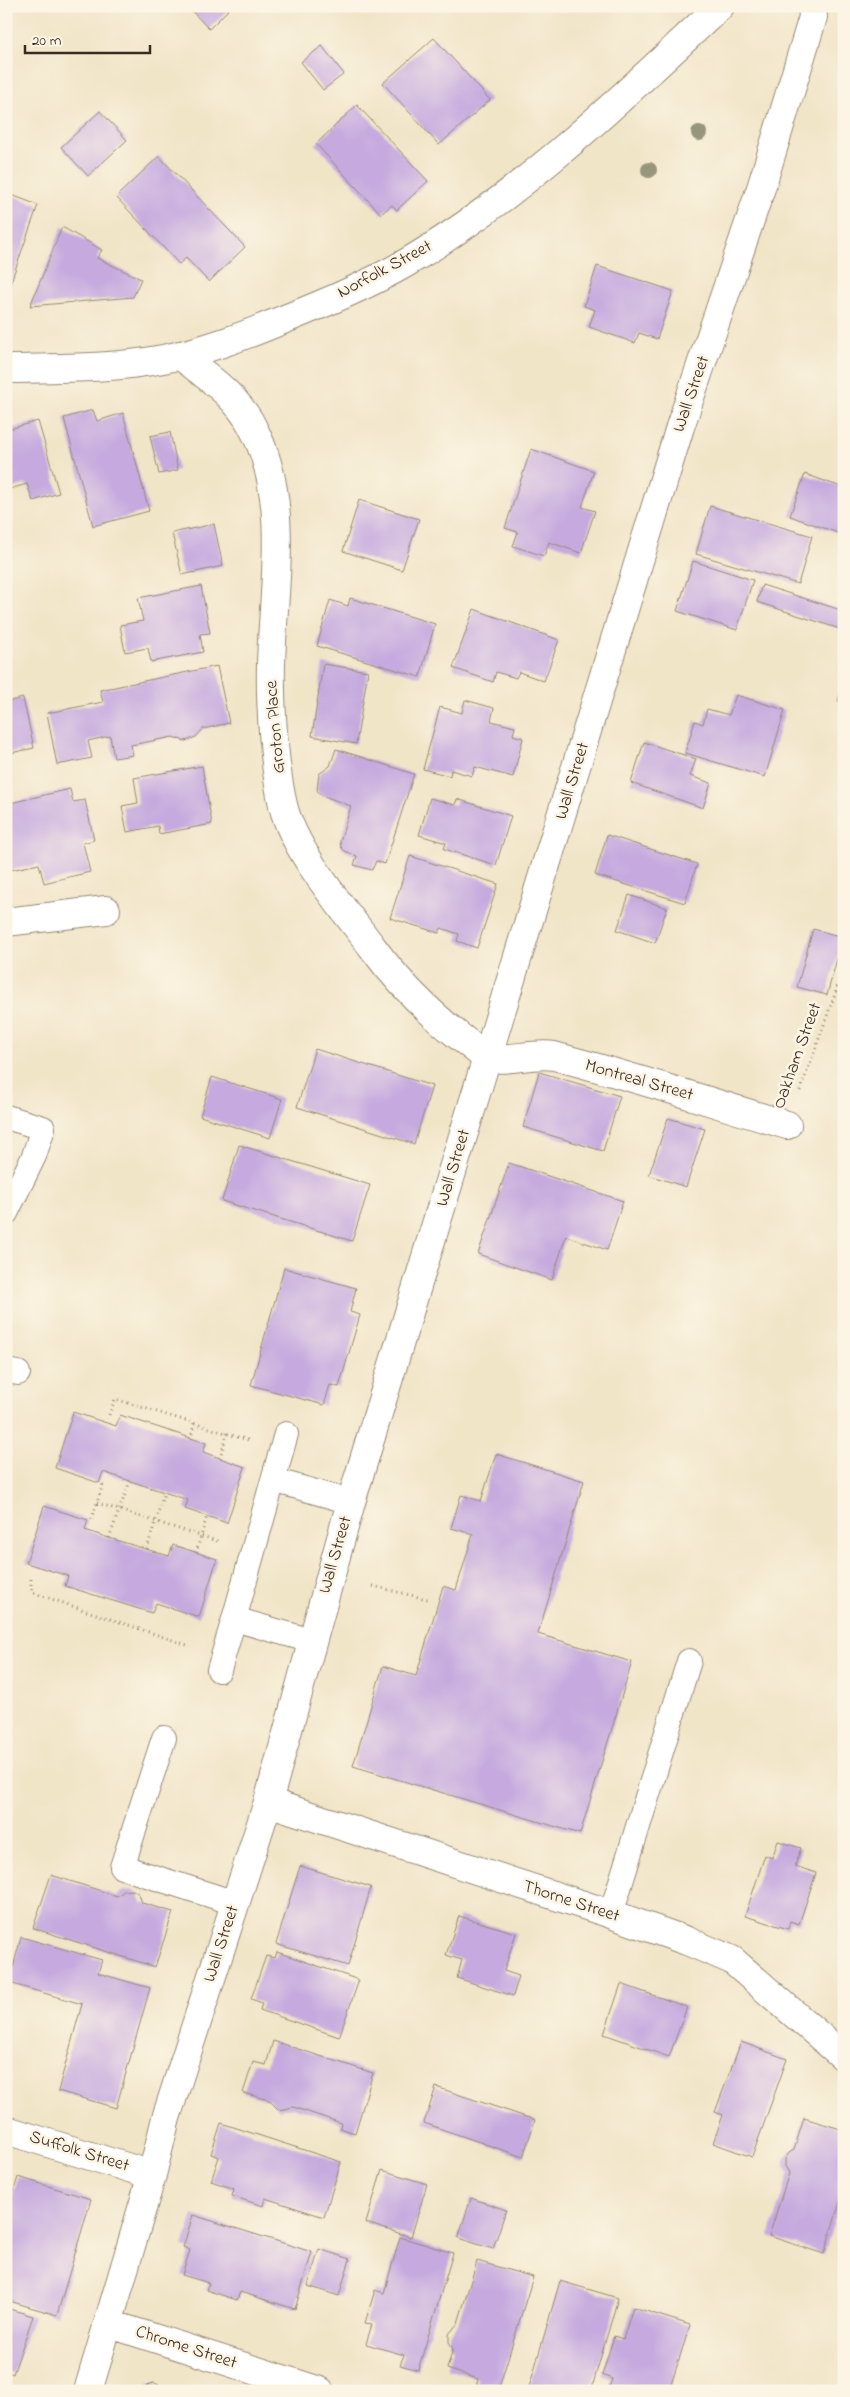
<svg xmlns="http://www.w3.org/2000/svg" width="850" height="2397" font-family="'Indie Flower',sans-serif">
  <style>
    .building { fill: #c6aadf }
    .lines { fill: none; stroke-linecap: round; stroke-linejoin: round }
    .service-casing { stroke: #968873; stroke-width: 26 }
    .minor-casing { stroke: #968873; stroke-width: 30 }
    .path { stroke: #968873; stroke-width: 3; stroke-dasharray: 1 4; stroke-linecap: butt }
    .service { stroke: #fff; stroke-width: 24 }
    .minor { stroke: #fff; stroke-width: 28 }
    .tree { fill: #98967a }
    .labels { text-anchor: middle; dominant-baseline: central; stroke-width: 5; stroke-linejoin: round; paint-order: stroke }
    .street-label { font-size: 18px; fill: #3b2a1e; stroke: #fcf5e5 }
  </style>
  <rect width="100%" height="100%" fill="#fcf5e5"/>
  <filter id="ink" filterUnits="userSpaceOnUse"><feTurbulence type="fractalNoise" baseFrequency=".02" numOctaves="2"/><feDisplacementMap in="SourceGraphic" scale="10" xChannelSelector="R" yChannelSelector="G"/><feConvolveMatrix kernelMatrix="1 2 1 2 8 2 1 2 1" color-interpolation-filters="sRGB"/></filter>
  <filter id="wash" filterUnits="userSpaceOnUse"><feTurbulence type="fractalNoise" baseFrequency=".0096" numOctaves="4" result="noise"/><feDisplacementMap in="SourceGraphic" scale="20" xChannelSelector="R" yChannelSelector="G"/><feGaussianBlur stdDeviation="1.12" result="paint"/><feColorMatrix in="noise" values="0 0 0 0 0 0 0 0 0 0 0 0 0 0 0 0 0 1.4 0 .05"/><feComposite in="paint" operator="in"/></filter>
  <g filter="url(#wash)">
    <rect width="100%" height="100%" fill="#f1e5c8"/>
    <g id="blocks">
      <path class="building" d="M 187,6 L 232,6 L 209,29 Z
        M 434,38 L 490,100 L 439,145 L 383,83 Z
        M 322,46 L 344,74 L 323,90 L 301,62 Z
        M 357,105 L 428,181 L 397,210 L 392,205 L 381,214 L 316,144 Z
        M 100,111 L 127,140 L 88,176 L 61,147 Z
        M 159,156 L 245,247 L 209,282 L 186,258 L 179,264 L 116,197 Z
        M 6,193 L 38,205 L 7,293 L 6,293 Z
        M 62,227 L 102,250 L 97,258 L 141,279 L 133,297 L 30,306 Z
        M 597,266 L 673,291 L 657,339 L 639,333 L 635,343 L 589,327 L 595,310 L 584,306 Z
        M 93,410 L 97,421 L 123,413 L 149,511 L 93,526 L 64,418 Z
        M 38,421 L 59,493 L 33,501 L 27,484 L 6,490 L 6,430 Z
        M 170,432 L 178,470 L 159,474 L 150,436 Z
        M 531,449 L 594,471 L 582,507 L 595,511 L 581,553 L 549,542 L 544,556 L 513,546 L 518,532 L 505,528 Z
        M 805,474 L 844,488 L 844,520 L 838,533 L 790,516 Z
        M 359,500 L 419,519 L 402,570 L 343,551 Z
        M 710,506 L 812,536 L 798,584 L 696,554 Z
        M 214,524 L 223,566 L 182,575 L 172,533 Z
        M 693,561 L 753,580 L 737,630 L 677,611 Z
        M 762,585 L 844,611 L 840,629 L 757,602 Z
        M 201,586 L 210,633 L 200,634 L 203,652 L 151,662 L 148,648 L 125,652 L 120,625 L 143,621 L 138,598 Z
        M 350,598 L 435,624 L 420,677 L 317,646 L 330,600 L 348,606 Z
        M 474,609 L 559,640 L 544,681 L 519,672 L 516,678 L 496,672 L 493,682 L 453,668 Z
        M 323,664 L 368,671 L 356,744 L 312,736 Z
        M 217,666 L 229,723 L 203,729 L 196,737 L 185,741 L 173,737 L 131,745 L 133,755 L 114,758 L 110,736 L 88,741 L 92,758 L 57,765 L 47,713 L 103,702 L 100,690 Z
        M 843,683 L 844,683 L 844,703 L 838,701 Z
        M 736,695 L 785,710 L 765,777 L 685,753 L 695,721 L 703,724 L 707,709 L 729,715 Z
        M 23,698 L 34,748 L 6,754 L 6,702 Z
        M 465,700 L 494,708 L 491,721 L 515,727 L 513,735 L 523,738 L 513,777 L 475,767 L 472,776 L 451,770 L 450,776 L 423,769 L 440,707 L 462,713 Z
        M 644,742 L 696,759 L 690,776 L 711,783 L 703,808 L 631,783 Z
        M 336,749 L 414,774 L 385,864 L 376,861 L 372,870 L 354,865 L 357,856 L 345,851 L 341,847 L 340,841 L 351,806 L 321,795 L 317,790 L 319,774 L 330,766 Z
        M 202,766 L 212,824 L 159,834 L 158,826 L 127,832 L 122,806 L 138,803 L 134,778 Z
        M 70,789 L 73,802 L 85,800 L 94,840 L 83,843 L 90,872 L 44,883 L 39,864 L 6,871 L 6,804 Z
        M 430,798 L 455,805 L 457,799 L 511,816 L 496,865 L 444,849 L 446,843 L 419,835 Z
        M 607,835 L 697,864 L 685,903 L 595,875 Z
        M 410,856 L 498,884 L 477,948 L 457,941 L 459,934 L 441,928 L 439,933 L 390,918 Z
        M 629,895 L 667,908 L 655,943 L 617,930 Z
        M 813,929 L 843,937 L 827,995 L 797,987 Z
        M 315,1049 L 432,1086 L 414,1144 L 297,1107 Z
        M 539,1072 L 620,1096 L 603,1151 L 523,1127 Z
        M 212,1077 L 282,1099 L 270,1138 L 200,1116 Z
        M 668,1118 L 705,1129 L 686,1187 L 649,1175 Z
        M 239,1145 L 370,1185 L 352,1241 L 222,1201 Z
        M 509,1163 L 623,1201 L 607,1250 L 566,1236 L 552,1280 L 478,1254 Z
        M 284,1268 L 356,1288 L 350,1312 L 360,1315 L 339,1387 L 330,1385 L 324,1405 L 251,1385 Z
        M 73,1412 L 116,1426 L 120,1415 L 206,1443 L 203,1452 L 245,1467 L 227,1523 L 185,1509 L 188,1500 L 103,1472 L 99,1483 L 55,1468 Z
        M 496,1454 L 584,1481 L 538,1634 L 632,1662 L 580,1834 L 353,1766 L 383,1666 L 416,1676 L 443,1586 L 456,1590 L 473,1534 L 451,1528 L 461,1495 L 481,1501 Z
        M 44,1506 L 88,1520 L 85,1530 L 109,1538 L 169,1556 L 173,1545 L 217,1559 L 199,1617 L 156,1603 L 152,1613 L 65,1586 L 68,1576 L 26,1563 Z
        M 778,1841 L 801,1848 L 795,1866 L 816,1873 L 799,1924 L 790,1921 L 788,1929 L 745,1916 L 765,1855 L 772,1858 Z
        M 300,1866 L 371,1887 L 348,1966 L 276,1944 Z
        M 51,1875 L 117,1896 L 124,1891 L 133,1890 L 139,1894 L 142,1903 L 173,1912 L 155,1967 L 33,1928 Z
        M 459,1916 L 516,1933 L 504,1971 L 519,1976 L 513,1996 L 457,1978 L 462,1960 L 446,1955 Z
        M 21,1937 L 102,1960 L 98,1973 L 150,1988 L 116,2108 L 58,2091 L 82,2004 L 9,1983 Z
        M 277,1952 L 359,1980 L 339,2037 L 260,2010 L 262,2003 L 251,1999 L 266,1956 L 275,1958 Z
        M 621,1984 L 687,2007 L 669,2057 L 604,2034 Z
        M 273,2041 L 373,2073 L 355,2133 L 340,2128 L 341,2123 L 293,2107 L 279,2110 L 269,2100 L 243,2093 L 253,2062 L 266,2065 Z
        M 741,2042 L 787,2059 L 752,2157 L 713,2143 L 723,2115 L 715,2112 Z
        M 436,2087 L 535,2120 L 523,2157 L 424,2123 Z
        M 804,2118 L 844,2130 L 844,2189 L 824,2254 L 769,2236 L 789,2173 L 785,2166 L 785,2159 L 789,2153 L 794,2150 Z
        M 221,2123 L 341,2162 L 324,2217 L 265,2198 L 263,2206 L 232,2196 L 234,2189 L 211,2181 L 219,2157 L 211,2154 Z
        M 382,2170 L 427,2184 L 411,2237 L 366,2223 Z
        M 18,2177 L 91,2199 L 57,2315 L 6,2300 L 6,2218 Z
        M 471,2198 L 506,2210 L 493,2249 L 458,2238 Z
        M 193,2215 L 312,2252 L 295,2309 L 240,2292 L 237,2300 L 206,2290 L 209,2283 L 182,2275 L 190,2250 L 183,2247 Z
        M 400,2237 L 453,2253 L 418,2370 L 400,2365 L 404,2355 L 366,2344 L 372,2324 L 365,2323 L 375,2290 L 384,2293 Z
        M 319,2249 L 350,2259 L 339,2296 L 308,2286 Z
        M 477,2261 L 533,2277 L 498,2391 L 476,2387 L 478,2379 L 447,2369 L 453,2349 L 449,2342 L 449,2334 L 458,2323 Z
        M 560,2281 L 618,2298 L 591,2391 L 528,2391 Z
        M 633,2307 L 690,2325 L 669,2391 L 608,2391 L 612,2379 L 602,2375 L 614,2336 L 623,2339 Z
        M 6,2308 L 33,2316 L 13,2374 L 6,2371 Z
        M 154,2383 L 159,2385 L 163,2391 L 142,2391 L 149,2384 Z"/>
    </g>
  </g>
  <g filter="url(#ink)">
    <use href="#blocks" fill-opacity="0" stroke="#968873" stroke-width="1"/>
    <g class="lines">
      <g class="service-casing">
        <path id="service" d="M 6,1117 L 43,1128 L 34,1156 L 6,1213
          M 6,1371 L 18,1373
          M 273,1480 L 286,1434
          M 312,1641 L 234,1619 L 273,1480 L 351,1502
          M 219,1670 L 234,1619
          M 164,1738 L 122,1867 L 235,1903
          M 611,1914 L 689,1661"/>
      </g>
      <g class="minor-casing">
        <path id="minor" d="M 180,355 C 205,375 237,396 252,426 C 291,497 273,587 271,665 C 270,704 274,767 283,805 C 294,852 344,909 373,948 C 400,985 437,1020 473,1047 C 477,1050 482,1056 487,1057 C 501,1063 535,1052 554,1056 C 632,1076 710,1102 787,1125
          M 6,369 C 58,368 112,369 163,359 C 205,351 246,335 285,319 C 326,303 368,285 406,263 C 523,194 621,99 720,6
          M 6,922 L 106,910
          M 268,1802 L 611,1914 L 687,1941 L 732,1960 L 844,2057
          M 6,2130 L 152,2175
          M 110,2324 L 320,2391
          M 88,2391 L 152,2175 L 166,2118 L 268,1802 L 351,1502 L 680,427 L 761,188 L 813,17 L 812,6"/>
      </g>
      <path class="path" d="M 800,1091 L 844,969
        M 109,1415 L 115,1399 L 248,1440
        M 191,1439 L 194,1423
        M 220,1458 L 227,1433
        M 97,1503 L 220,1542
        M 92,1519 L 103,1484
        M 109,1538 L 130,1481
        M 147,1549 L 164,1493
        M 196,1553 L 207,1516
        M 31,1579 L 31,1588 L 34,1593 L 190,1646
        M 373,1586 L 431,1600"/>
      <use href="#service" class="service"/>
      <use href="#minor" class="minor"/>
    </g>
    <g class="tree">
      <circle cx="699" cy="133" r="8"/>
      <circle cx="649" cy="170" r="8"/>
    </g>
  </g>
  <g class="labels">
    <g class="street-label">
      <text transform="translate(385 270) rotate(-28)">Norfolk Street</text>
      <text transform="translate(692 394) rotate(-71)">Wall Street</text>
      <text transform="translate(276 727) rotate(-95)">Groton Place</text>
      <text transform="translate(573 781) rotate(-73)">Wall Street</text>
      <text transform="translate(798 1056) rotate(-70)">Oakham Street</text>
      <text transform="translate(639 1081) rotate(16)">Montreal Street</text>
      <text transform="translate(454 1168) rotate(-73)">Wall Street</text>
      <text transform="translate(336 1555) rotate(-74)">Wall Street</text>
      <text transform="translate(571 1902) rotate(18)">Thorne Street</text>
      <text transform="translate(222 1944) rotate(-72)">Wall Street</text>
      <text transform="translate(79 2152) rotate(17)">Suffolk Street</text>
      <text transform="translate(186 2348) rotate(18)">Chrome Street</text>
    </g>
  </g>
  <rect width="850" height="2397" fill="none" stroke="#fcf5e5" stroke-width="25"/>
  <path d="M25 45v8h125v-8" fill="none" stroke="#3b2a1e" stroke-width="2.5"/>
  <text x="32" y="45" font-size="15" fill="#3b2a1e" stroke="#fcf5e5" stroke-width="4" paint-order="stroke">20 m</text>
</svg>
